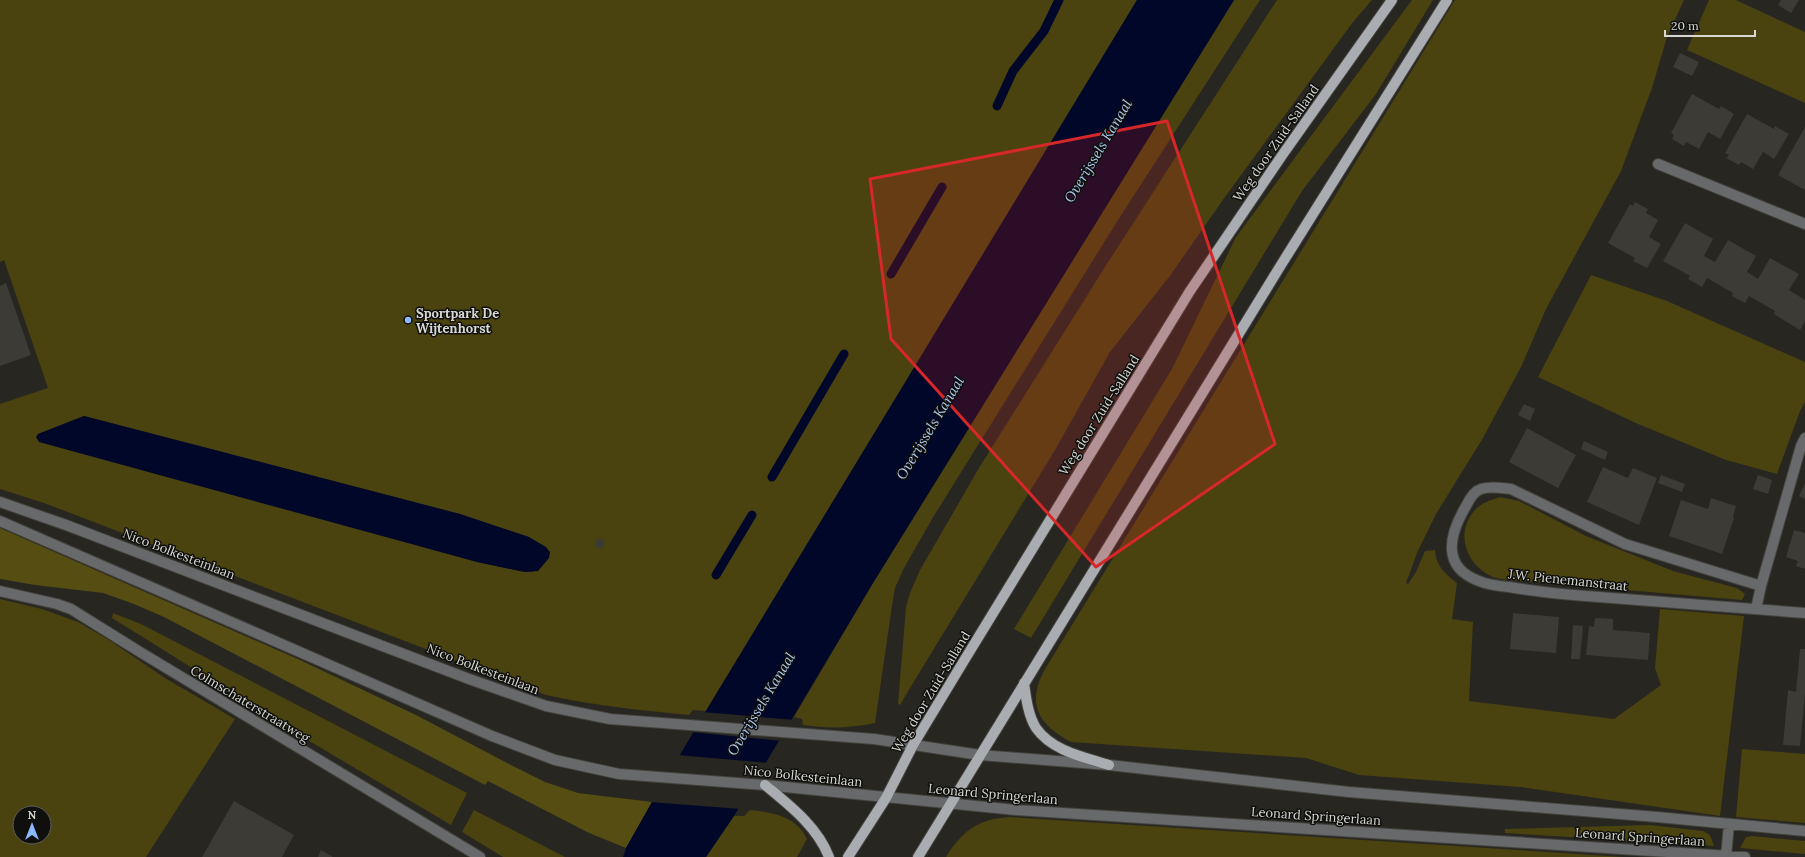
<svg xmlns="http://www.w3.org/2000/svg" width="1805" height="857" font-family="Lora,serif">
  <style>
    .green { fill: #4a420f; fill-rule: evenodd }
    .forest { fill: #564d13 }
    .water { fill: #000729 }
    .pier { fill: #272621 }
    .lines { fill: none; stroke-linecap: round; stroke-linejoin: round }
    .stream { stroke: #000729; stroke-width: 9 }
    .building { fill: #3c3b36 }
    .minor-casing { stroke: #43423d; stroke-width: 12 }
    .major-casing { stroke: #43423d; stroke-width: 12 }
    .minor { stroke: #67696b; stroke-width: 10 }
    .major { stroke: #a9adb1; stroke-width: 10 }
    .marked { fill: #d62828; fill-opacity: 0.2; stroke: #d62828; stroke-width: 3; stroke-linejoin: round }
    .poi-dot { fill: #8abafc; stroke: #0f0f0d; stroke-width: 1.5 }
    .labels { text-anchor: middle; dominant-baseline: central; stroke-width: 3; stroke-linejoin: round; paint-order: stroke }
    .street-label { font-size: 13px; fill: #d7d7d3; stroke: #0f0f0d }
    .poi-label { font-size: 13px; font-weight: bold; fill: #d7d7d3; stroke: #0f0f0d; text-anchor: start }
    .water-label { font-size: 14px; font-style: italic; fill: #aecaf1; stroke: #0f0f0d }
  </style>
  <rect width="100%" height="100%" fill="#272621"/>
  <path class="green" d="M 0,0 L 1137,0 L 706,711 L 693,710 L 689,715 C 641,710 594,706 546,695 L 44,503 L 0,489 L 0,404 L 48,388 L 4,260 L 0,262 ZM 84,416 L 460,514 L 529,537 L 533,572 L 525,572 L 477,562 L 38,434 Z
    M 1234,0 L 1260,0 L 1118,220 L 932,519 L 903,570 L 895,588 L 892,606 L 875,723 C 851,728 828,729 803,725 L 802,719 L 794,717 L 873,583 Z
    M 1277,0 L 1372,0 L 1353,22 L 1225,197 L 1169,277 L 1110,352 L 1055,450 L 910,688 L 900,705 L 898,704 L 906,607 L 910,593 L 920,570 L 979,468 L 1105,267 Z
    M 1412,0 L 1433,0 L 1376,94 L 1302,191 L 1031,638 L 1014,629 L 1172,369 L 1236,237 Z
    M 1455,0 L 1684,0 L 1667,37 L 1652,88 L 1621,171 L 1546,309 L 1522,365 L 1483,438 L 1436,514 L 1417,553 L 1406,583 L 1408,584 L 1416,572 L 1425,551 L 1435,550 C 1436,566 1445,574 1457,583 L 1452,619 L 1473,622 L 1469,701 L 1614,719 L 1661,685 L 1655,668 L 1660,609 L 1744,616 L 1720,816 L 1520,787 L 1359,775 L 1306,758 L 1071,742 C 1038,724 1026,704 1045,669 Z
    M 1709,0 L 1736,0 L 1805,32 L 1805,103 L 1687,50 Z
    M 1591,275 L 1667,301 L 1805,362 L 1805,402 L 1800,411 L 1777,474 L 1726,460 L 1638,424 L 1538,377 Z
    M 1500,497 L 1519,501 L 1586,536 L 1673,571 L 1737,588 L 1745,594 L 1742,600 L 1508,580 C 1501,579 1493,578 1487,574 C 1464,560 1456,531 1475,510 C 1481,503 1491,500 1500,497 Z
    M 0,599 L 42,609 L 78,622 L 109,640 L 165,678 L 235,719 L 146,857 L 0,857 ZM 20,813 L 44,813 L 44,837 L 20,837 Z
    M 113,613 L 141,624 L 467,793 L 451,825 L 311,742 L 112,618 Z
    M 1742,749 L 1805,754 L 1805,823 L 1736,817 Z
    M 474,810 L 565,857 L 503,857 L 462,832 Z
    M 750,810 C 771,812 797,816 807,839 L 797,857 L 706,857 L 734,816 L 744,816 Z
    M 1010,817 L 1624,857 L 946,857 C 963,830 978,819 1010,817 Z
    M 1650,825 L 1703,831 L 1710,835 L 1714,846 L 1505,833 L 1505,829 Z
    M 1752,836 L 1805,841 L 1805,854 L 1740,848 L 1746,837 Z"/>
  <path class="forest" d="M 0,528 L 300,660 L 418,716 L 509,764 L 545,782 L 578,793 L 652,802 L 626,848 L 589,833 L 488,781 L 485,785 L 164,617 L 134,604 L 103,593 L 35,585 L 0,579 Z"/>
  <path class="water" d="M 1137,0 L 1234,0 L 873,583 L 734,816 L 706,857 L 623,857 L 626,848 L 652,802 L 710,704 Z
    M 84,416 L 460,514 L 529,537 L 546,547 L 550,552 L 549,558 L 538,571 L 525,572 L 477,562 L 39,442 L 36,437 L 38,434 Z"/>
  <path class="pier" d="M 703,712 L 795,720 L 782,741 L 691,732 Z
    M 677,755 L 769,763 L 741,809 L 650,802 Z"/>
  <g class="lines">
    <path class="stream" d="M 997,106 L 1013,71 L 1044,31 L 1059,0
      M 891,274 L 942,187
      M 772,477 L 844,354
      M 716,575 L 752,515"/>
  </g>
  <path class="building" d="M 1781,0 L 1799,0 L 1791,13 L 1778,5 Z
    M 1680,53 L 1699,62 L 1692,76 L 1673,67 Z
    M 1692,94 L 1719,109 L 1721,106 L 1734,114 L 1720,139 L 1708,132 L 1699,149 L 1686,142 L 1684,146 L 1672,139 L 1674,135 L 1671,133 Z
    M 1747,114 L 1774,129 L 1775,126 L 1789,134 L 1774,159 L 1763,152 L 1753,169 L 1741,162 L 1739,165 L 1726,158 L 1729,155 L 1725,153 Z
    M 1805,127 L 1805,190 L 1778,175 Z
    M 1635,202 L 1648,209 L 1646,213 L 1658,220 L 1649,237 L 1661,244 L 1647,268 L 1633,261 L 1635,258 L 1608,243 L 1630,204 L 1633,206 Z
    M 1685,223 L 1713,239 L 1704,256 L 1715,262 L 1728,240 L 1756,256 L 1747,272 L 1758,279 L 1770,258 L 1799,274 L 1789,290 L 1805,300 L 1805,321 L 1800,330 L 1774,314 L 1775,311 L 1749,296 L 1745,303 L 1732,296 L 1733,293 L 1707,278 L 1702,287 L 1688,279 L 1690,276 L 1663,261 Z
    M 6,283 L 31,355 L 0,366 L 0,286 Z
    M 1524,404 L 1535,409 L 1530,421 L 1518,415 Z
    M 1527,428 L 1576,455 L 1558,488 L 1509,462 Z
    M 1584,441 L 1608,452 L 1605,460 L 1581,449 Z
    M 1603,467 L 1628,478 L 1633,468 L 1657,478 L 1639,525 L 1587,502 Z
    M 1661,475 L 1685,484 L 1682,492 L 1658,483 Z
    M 1758,475 L 1772,480 L 1768,494 L 1753,489 Z
    M 1805,483 L 1805,499 L 1799,496 Z
    M 1711,498 L 1736,506 L 1733,517 L 1734,518 L 1722,554 L 1669,536 L 1681,500 L 1708,509 Z
    M 1794,530 L 1805,533 L 1805,569 L 1796,566 L 1798,561 L 1786,557 Z
    M 598,538 L 605,541 L 602,549 L 594,546 Z
    M 1513,613 L 1559,617 L 1556,653 L 1510,649 Z
    M 1595,618 L 1613,619 L 1613,630 L 1650,633 L 1648,660 L 1586,655 L 1589,626 L 1594,627 Z
    M 1573,625 L 1583,626 L 1580,659 L 1571,659 Z
    M 1800,649 L 1805,649 L 1805,694 L 1800,746 L 1783,745 L 1788,690 L 1796,692 Z
    M 234,801 L 294,835 L 282,857 L 202,857 Z
    M 321,850 L 333,857 L 318,857 Z"/>
  <g class="lines">
    <g class="minor-casing">
      <path id="minor" d="M 1658,164 L 1805,224
        M 0,502 L 66,525 L 469,679 L 546,706 L 610,719 L 874,739 L 980,755 L 1109,765 L 1349,792 L 1657,817 L 1805,831
        M 0,521 L 492,736 L 555,760 L 619,774 L 765,785 L 1016,810 L 1745,857
        M 1761,586 L 1625,544 L 1511,489 C 1501,488 1491,486 1481,489 C 1474,491 1469,500 1466,506 C 1449,535 1441,567 1479,581 C 1488,585 1499,586 1509,587 C 1539,592 1569,595 1599,597 C 1668,602 1736,608 1805,613
        M 0,591 L 57,604 L 71,609 L 140,652 L 480,857
        M 1756,609 L 1761,586 L 1801,446 L 1805,438
        M 1726,857 L 1729,824"/>
    </g>
    <g class="major-casing">
      <path id="major" d="M 1024,683 C 1026,698 1028,715 1036,728 C 1052,751 1084,757 1109,765
        M 765,785 C 789,805 817,826 829,857
        M 848,857 L 886,798 L 913,745 L 965,659 L 1190,291 L 1283,154 L 1392,0
        M 918,857 L 1281,265 L 1447,0"/>
    </g>
    <use href="#minor" class="minor"/>
    <use href="#major" class="major"/>
  </g>
  <path class="marked" d="M 1167,121 L 1275,444 L 1096,567 L 891,339 L 870,179 Z"/>
  <circle class="poi-dot" cx="408" cy="320" r="4"/>
  <g class="labels">
    <g class="street-label">
      <text transform="translate(1276 143) rotate(-55)">Weg door Zuid-Salland</text>
      <text transform="translate(1099 415) rotate(-58)">Weg door Zuid-Salland</text>
      <text transform="translate(179 554) rotate(21)">Nico Bolkesteinlaan</text>
      <text transform="translate(1568 580) rotate(6)">J.W. Pienemanstraat</text>
      <text transform="translate(483 669) rotate(21)">Nico Bolkesteinlaan</text>
      <text transform="translate(931 692) rotate(-59)">Weg door Zuid-Salland</text>
      <text transform="translate(250 704) rotate(31)">Colmschaterstraatweg</text>
      <text transform="translate(803 776) rotate(6)">Nico Bolkesteinlaan</text>
      <text transform="translate(993 794) rotate(5)">Leonard Springerlaan</text>
      <text transform="translate(1316 816) rotate(4)">Leonard Springerlaan</text>
      <text transform="translate(1640 837) rotate(4)">Leonard Springerlaan</text>
    </g>
    <g class="poi-label">
      <text x="416" y="313">Sportpark De<tspan x="416" dy="15">Wijtenhorst</tspan></text>
    </g>
    <g class="water-label">
      <text transform="translate(1098 151) rotate(-59)">Overijssels Kanaal</text>
      <text transform="translate(930 428) rotate(-59)">Overijssels Kanaal</text>
      <text transform="translate(761 704) rotate(-59)">Overijssels Kanaal</text>
    </g>
  </g>
  <g transform="translate(32 825)"><circle r="19" fill="#0f0f0d" stroke="#5f5f5c"/>
  <path d="M0-3L7 15L0 10L-7 15Z" fill="#8abafc"/>
  <text y="-6" font-size="11" font-weight="bold" text-anchor="middle" fill="#d7d7d3">N</text>
  </g>
  <path d="M1665 30v6h90v-6" fill="none" stroke="#d7d7d3" stroke-width="2"/>
  <text x="1671" y="30" font-size="12" fill="#d7d7d3" stroke="#0f0f0d" stroke-width="3" paint-order="stroke">20 m</text>
</svg>
